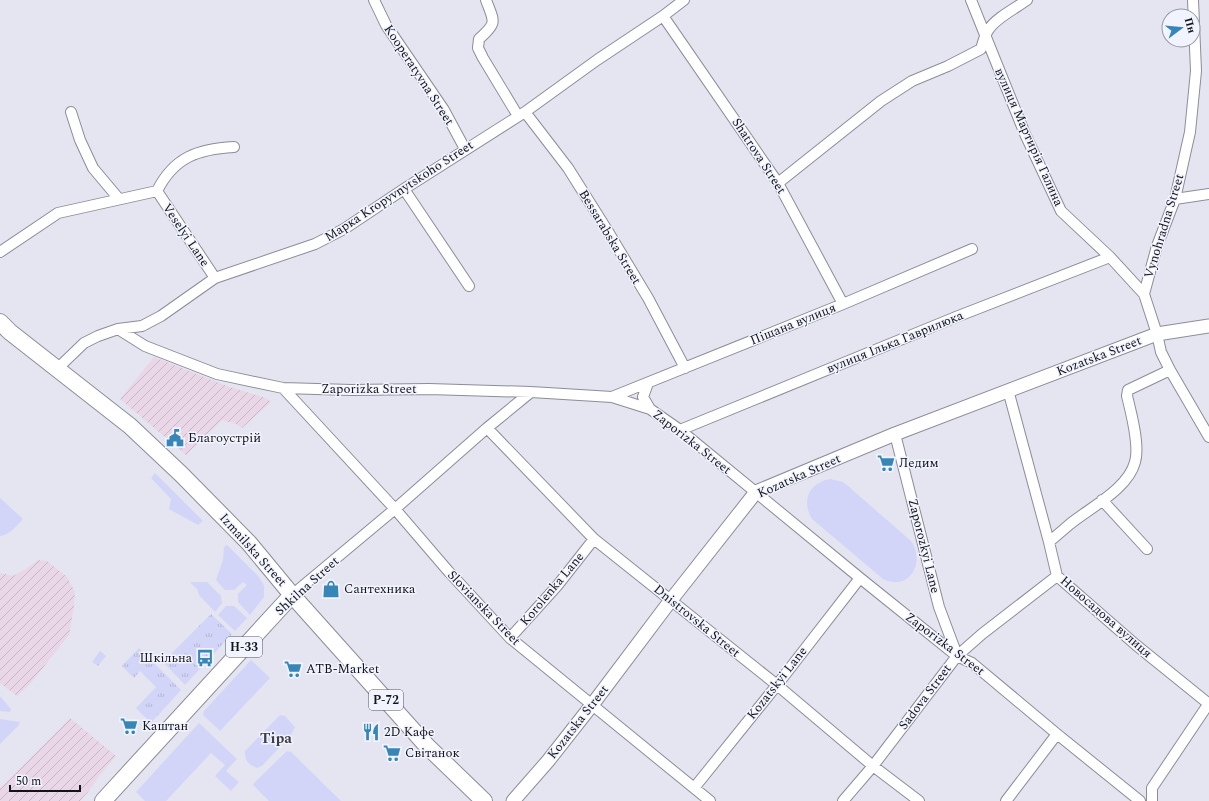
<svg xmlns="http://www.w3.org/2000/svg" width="1209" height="801" font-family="Spectral,serif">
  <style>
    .industrial { fill: url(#industrial-furrows) }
    .grass { fill: #d2d5f7 }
    .park { fill: url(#park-tufts) }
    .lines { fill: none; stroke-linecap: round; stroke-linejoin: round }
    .minor-casing { stroke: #8c8d98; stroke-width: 12 }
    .tertiary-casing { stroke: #8c8d98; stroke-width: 15 }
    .primary-casing { stroke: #8c8d98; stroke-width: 18 }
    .minor { stroke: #fff; stroke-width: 10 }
    .tertiary { stroke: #fff; stroke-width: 13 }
    .primary { stroke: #fff; stroke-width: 16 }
    .labels { text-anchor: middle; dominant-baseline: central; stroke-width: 3; stroke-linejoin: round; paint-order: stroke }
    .shield { fill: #f1f3ff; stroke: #56575d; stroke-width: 1 }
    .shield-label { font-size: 12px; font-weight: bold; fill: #131417 }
    .street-label { font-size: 13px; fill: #131417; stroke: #f1f3ff }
    .poi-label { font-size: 13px; fill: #131417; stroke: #f1f3ff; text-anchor: start }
    .quarter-label { font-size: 15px; font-weight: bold; fill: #3d3e47; stroke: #f1f3ff }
  </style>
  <defs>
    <pattern id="industrial-furrows" width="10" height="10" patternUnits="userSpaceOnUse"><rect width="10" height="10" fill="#e9d6e6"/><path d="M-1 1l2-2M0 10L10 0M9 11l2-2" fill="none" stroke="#c7b7c5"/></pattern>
    <pattern id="park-tufts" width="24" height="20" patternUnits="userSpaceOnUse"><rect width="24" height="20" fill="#d2d5f7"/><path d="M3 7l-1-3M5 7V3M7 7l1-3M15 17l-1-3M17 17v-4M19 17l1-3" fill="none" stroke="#b3b6d3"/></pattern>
  </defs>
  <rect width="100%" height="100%" fill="#e4e5f1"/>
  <path class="industrial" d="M 154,357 L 227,386 L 266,398 L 271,402 L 242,428 L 236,424 L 222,420 L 186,455 L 120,399 Z
    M 38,560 L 47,561 L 67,577 L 75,592 L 74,606 L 69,635 L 30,684 L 17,696 L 0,683 L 0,574 L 1,573 L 13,576 L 26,569 Z
    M 70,718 L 116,756 L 99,776 L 88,792 L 80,801 L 0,801 L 0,788 Z"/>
  <path class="grass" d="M 155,473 L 203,521 L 198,525 L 169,509 L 171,499 L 151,478 Z
    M 830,479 L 843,482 L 848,486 L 911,541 C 926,563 909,592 883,579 L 812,519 C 801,500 809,483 830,479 Z
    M 0,498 L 23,519 C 16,526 10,535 0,536 Z
    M 227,545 L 259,577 L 264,586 L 264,597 L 250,615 L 238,602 L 238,594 L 247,585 L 243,582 L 234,590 L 225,590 L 216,580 L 223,560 L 224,547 Z
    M 190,582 L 207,582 L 221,596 L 222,603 L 215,612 L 199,595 L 197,589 Z
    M 226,606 L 234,606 L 247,618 L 235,631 L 218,615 Z
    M 251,660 L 270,678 L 220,731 L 203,715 L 204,711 Z
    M 0,696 L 11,709 L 10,712 L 0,711 Z
    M 280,715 L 285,716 L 295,727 L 291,735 L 262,766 L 257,768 C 248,764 245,761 245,751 Z
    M 0,719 L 20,722 L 18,726 L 0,744 Z
    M 199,723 L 237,759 L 226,771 L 239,782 L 231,791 L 215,776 L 225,765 L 211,753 L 166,801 L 145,801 L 136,792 Z
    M 287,751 L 291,752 L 341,801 L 269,801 L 253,785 L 255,782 Z"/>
  <path class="park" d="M 211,614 L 232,634 L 185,685 L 163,662 Z
    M 139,648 L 181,690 L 151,723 L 136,708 L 156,687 L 140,671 L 134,678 L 122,666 Z
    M 100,651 L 106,656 L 98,666 L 92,662 Z"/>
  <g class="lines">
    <g class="minor-casing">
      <path id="minor" d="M 374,0 L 386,25 L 444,110 L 465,149
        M 486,0 C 494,22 498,22 479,39 L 478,48 L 483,58 L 518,116
        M 971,0 L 1025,134 L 1061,211 L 1110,257 L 1144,294
        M 1193,0 L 1196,71 L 1190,132 L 1175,199 L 1157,246 L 1144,294 L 1157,334 L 1161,352 L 1170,370 L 1209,437
        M 663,16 L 778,183 L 843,304
        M 71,112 L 80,140 L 93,168 L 119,199
        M 525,112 L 568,168 L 607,230 L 648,298 L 685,368
        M 778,183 L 881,101 L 912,81 L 948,66 L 981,49 C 983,42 985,34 989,29 C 996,18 1016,8 1027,0
        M 404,189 L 469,286
        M 157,191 C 174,157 198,149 234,147
        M 1175,199 L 1209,194
        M 0,252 L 58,213 L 157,191 L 215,278
        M 118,329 L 145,346 L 217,374 L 283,388 L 351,390 L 429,389 L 531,392 L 612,397 L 650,409 L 680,430 L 860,578 L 957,656 L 972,663 L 1057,734 L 1140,801
        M 57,369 L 84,343 L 98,336 L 118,329 L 142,326 L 161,316 L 215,278 L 315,244 L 344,229 L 404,189 L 525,112 L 597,60 L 663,16 L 684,0
        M 648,383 L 643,397 L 650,409
        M 283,388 L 395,509 L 449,572 L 510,638 L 710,801
        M 1008,390 L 1049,542 L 1057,576 L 1136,645 L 1209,704
        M 612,397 L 843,304 L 972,249
        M 487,428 L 594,539 L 777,685 L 873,766 L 919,801
        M 680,430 L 956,317 L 1110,257
        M 895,434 L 939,607 L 957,655
        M 1102,500 L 1147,549
        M 1049,542 C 1056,536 1063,530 1070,524 C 1091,507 1128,489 1135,462 C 1140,446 1131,412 1127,396 L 1128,390 L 1170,370
        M 292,595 L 395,509 L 487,428 L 531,392
        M 510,638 L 557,586 L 594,539
        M 694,788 L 777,685 L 860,578
        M 843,801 L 873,766 L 957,656 L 982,634 L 1057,576
        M 1006,801 L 1057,734
        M 1152,801 L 1152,788 L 1209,703"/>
    </g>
    <g class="tertiary-casing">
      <path id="tertiary" d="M 513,801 L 548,761 L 592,705 L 671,600 L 756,492 L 895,434 L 1157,334 L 1209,326"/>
    </g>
    <g class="primary-casing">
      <path id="primary" d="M 0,322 L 10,332 L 130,426 L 181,474 L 249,543 L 292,595 L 427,746 L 484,801
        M 103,801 L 292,595"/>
    </g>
    <use href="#minor" class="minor"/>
    <use href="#tertiary" class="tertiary"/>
    <use href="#primary" class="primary"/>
  </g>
  <defs>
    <g id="civic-bare" transform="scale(1.38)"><path d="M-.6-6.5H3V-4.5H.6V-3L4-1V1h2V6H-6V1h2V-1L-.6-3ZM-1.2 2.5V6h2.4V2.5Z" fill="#3786b8" stroke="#f1f3ff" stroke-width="2.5" paint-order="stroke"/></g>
    <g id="supermarket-bare" transform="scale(1.38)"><path d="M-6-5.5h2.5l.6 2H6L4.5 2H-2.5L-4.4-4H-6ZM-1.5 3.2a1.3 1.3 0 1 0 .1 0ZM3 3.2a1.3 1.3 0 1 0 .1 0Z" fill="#3786b8" stroke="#f1f3ff" stroke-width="2.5" paint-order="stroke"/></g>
    <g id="shop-bare" transform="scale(1.38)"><path d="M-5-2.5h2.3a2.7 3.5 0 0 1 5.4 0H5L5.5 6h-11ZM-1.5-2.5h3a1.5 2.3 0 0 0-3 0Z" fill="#3786b8" stroke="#f1f3ff" stroke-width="2.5" paint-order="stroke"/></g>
    <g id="bus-bare" transform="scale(1.38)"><path d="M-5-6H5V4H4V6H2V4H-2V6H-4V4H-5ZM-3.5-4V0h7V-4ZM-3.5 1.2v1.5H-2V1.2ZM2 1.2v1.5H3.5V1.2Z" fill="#3786b8" stroke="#f1f3ff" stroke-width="2.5" paint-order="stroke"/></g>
    <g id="restaurant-bare" transform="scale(1.38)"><path d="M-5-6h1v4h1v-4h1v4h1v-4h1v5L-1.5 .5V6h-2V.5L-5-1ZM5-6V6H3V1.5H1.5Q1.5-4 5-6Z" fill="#3786b8" stroke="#f1f3ff" stroke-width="2.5" paint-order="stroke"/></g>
  </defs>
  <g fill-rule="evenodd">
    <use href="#civic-bare" x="175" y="438"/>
    <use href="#supermarket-bare" x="886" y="463"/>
    <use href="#shop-bare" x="331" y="589"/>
    <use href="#bus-bare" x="205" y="658"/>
    <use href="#supermarket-bare" x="293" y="669"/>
    <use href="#supermarket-bare" x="129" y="726"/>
    <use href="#restaurant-bare" x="371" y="732"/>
    <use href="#supermarket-bare" x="392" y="753"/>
  </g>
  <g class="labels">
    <g class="shield">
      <rect x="226" y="637" width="36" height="20" rx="3"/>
      <rect x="369" y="690" width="34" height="20" rx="3"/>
    </g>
    <g class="shield-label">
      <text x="244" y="647">Н-33</text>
      <text x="386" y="700">Р-72</text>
    </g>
    <g class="street-label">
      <text transform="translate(419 75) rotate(57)">Kooperatyvna Street</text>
      <text transform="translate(1029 137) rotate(66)">вулиця Мартирія Галина</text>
      <text transform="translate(759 156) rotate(57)">Shatrova Street</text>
      <text transform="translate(399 191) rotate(-33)">Марка Kropyvnytskoho Street</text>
      <text transform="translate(1164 226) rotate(-73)">Vynohradna Street</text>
      <text transform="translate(186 235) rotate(56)">Veselyi Lane</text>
      <text transform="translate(610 237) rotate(59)">Bessarabska Street</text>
      <text transform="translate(793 324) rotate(-22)">Піщана вулиця</text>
      <text transform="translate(895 342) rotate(-22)">вулиця Ілька Гаврилюка</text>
      <text transform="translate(1099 356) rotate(-21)">Kozatska Street</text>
      <text x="369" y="389">Zaporizka Street</text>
      <text transform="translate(692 442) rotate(38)">Zaporizka Street</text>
      <text transform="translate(799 476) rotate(-24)">Kozatska Street</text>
      <text transform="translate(924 546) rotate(76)">Zaporozkyi Lane</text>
      <text transform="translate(253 550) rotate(48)">Izmailska Street</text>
      <text transform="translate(307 586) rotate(-42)">Shkilna Street</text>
      <text transform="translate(552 589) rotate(-50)">Korolenka Lane</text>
      <text transform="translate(484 608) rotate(46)">Slovianska Street</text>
      <text transform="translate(1106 617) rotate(41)">Новосадова вулиця</text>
      <text transform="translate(697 621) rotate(39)">Dnistrovska Street</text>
      <text transform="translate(945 644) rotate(37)">Zaporizka Street</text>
      <text transform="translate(777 683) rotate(-52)">Kozatskyi Lane</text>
      <text transform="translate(925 697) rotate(-53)">Sadova Street</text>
      <text transform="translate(578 722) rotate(-52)">Kozatska Street</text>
    </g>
    <g class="poi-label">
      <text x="188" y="438">Благоустрій</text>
      <text x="899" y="463">Ледим</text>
      <text x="344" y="589">Сантехника</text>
      <text x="192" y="658" text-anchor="end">Шкільна</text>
      <text x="306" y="669">ATB-Market</text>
      <text x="142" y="726">Каштан</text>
      <text x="384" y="732">2D Кафе</text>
      <text x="405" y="753">Світанок</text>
    </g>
    <g class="quarter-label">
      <text x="276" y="738">Тіра</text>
    </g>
  </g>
  <g transform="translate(1181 28) rotate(74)"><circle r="19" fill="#f1f3ff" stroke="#989aa2"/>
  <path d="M0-3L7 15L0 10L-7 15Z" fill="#3786b8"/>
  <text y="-6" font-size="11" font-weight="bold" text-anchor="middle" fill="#131417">Пн</text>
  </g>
  <path d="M10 785v6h70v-6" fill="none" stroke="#131417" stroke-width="2"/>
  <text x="16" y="785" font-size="12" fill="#131417" stroke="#f1f3ff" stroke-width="3" paint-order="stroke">50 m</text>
</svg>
